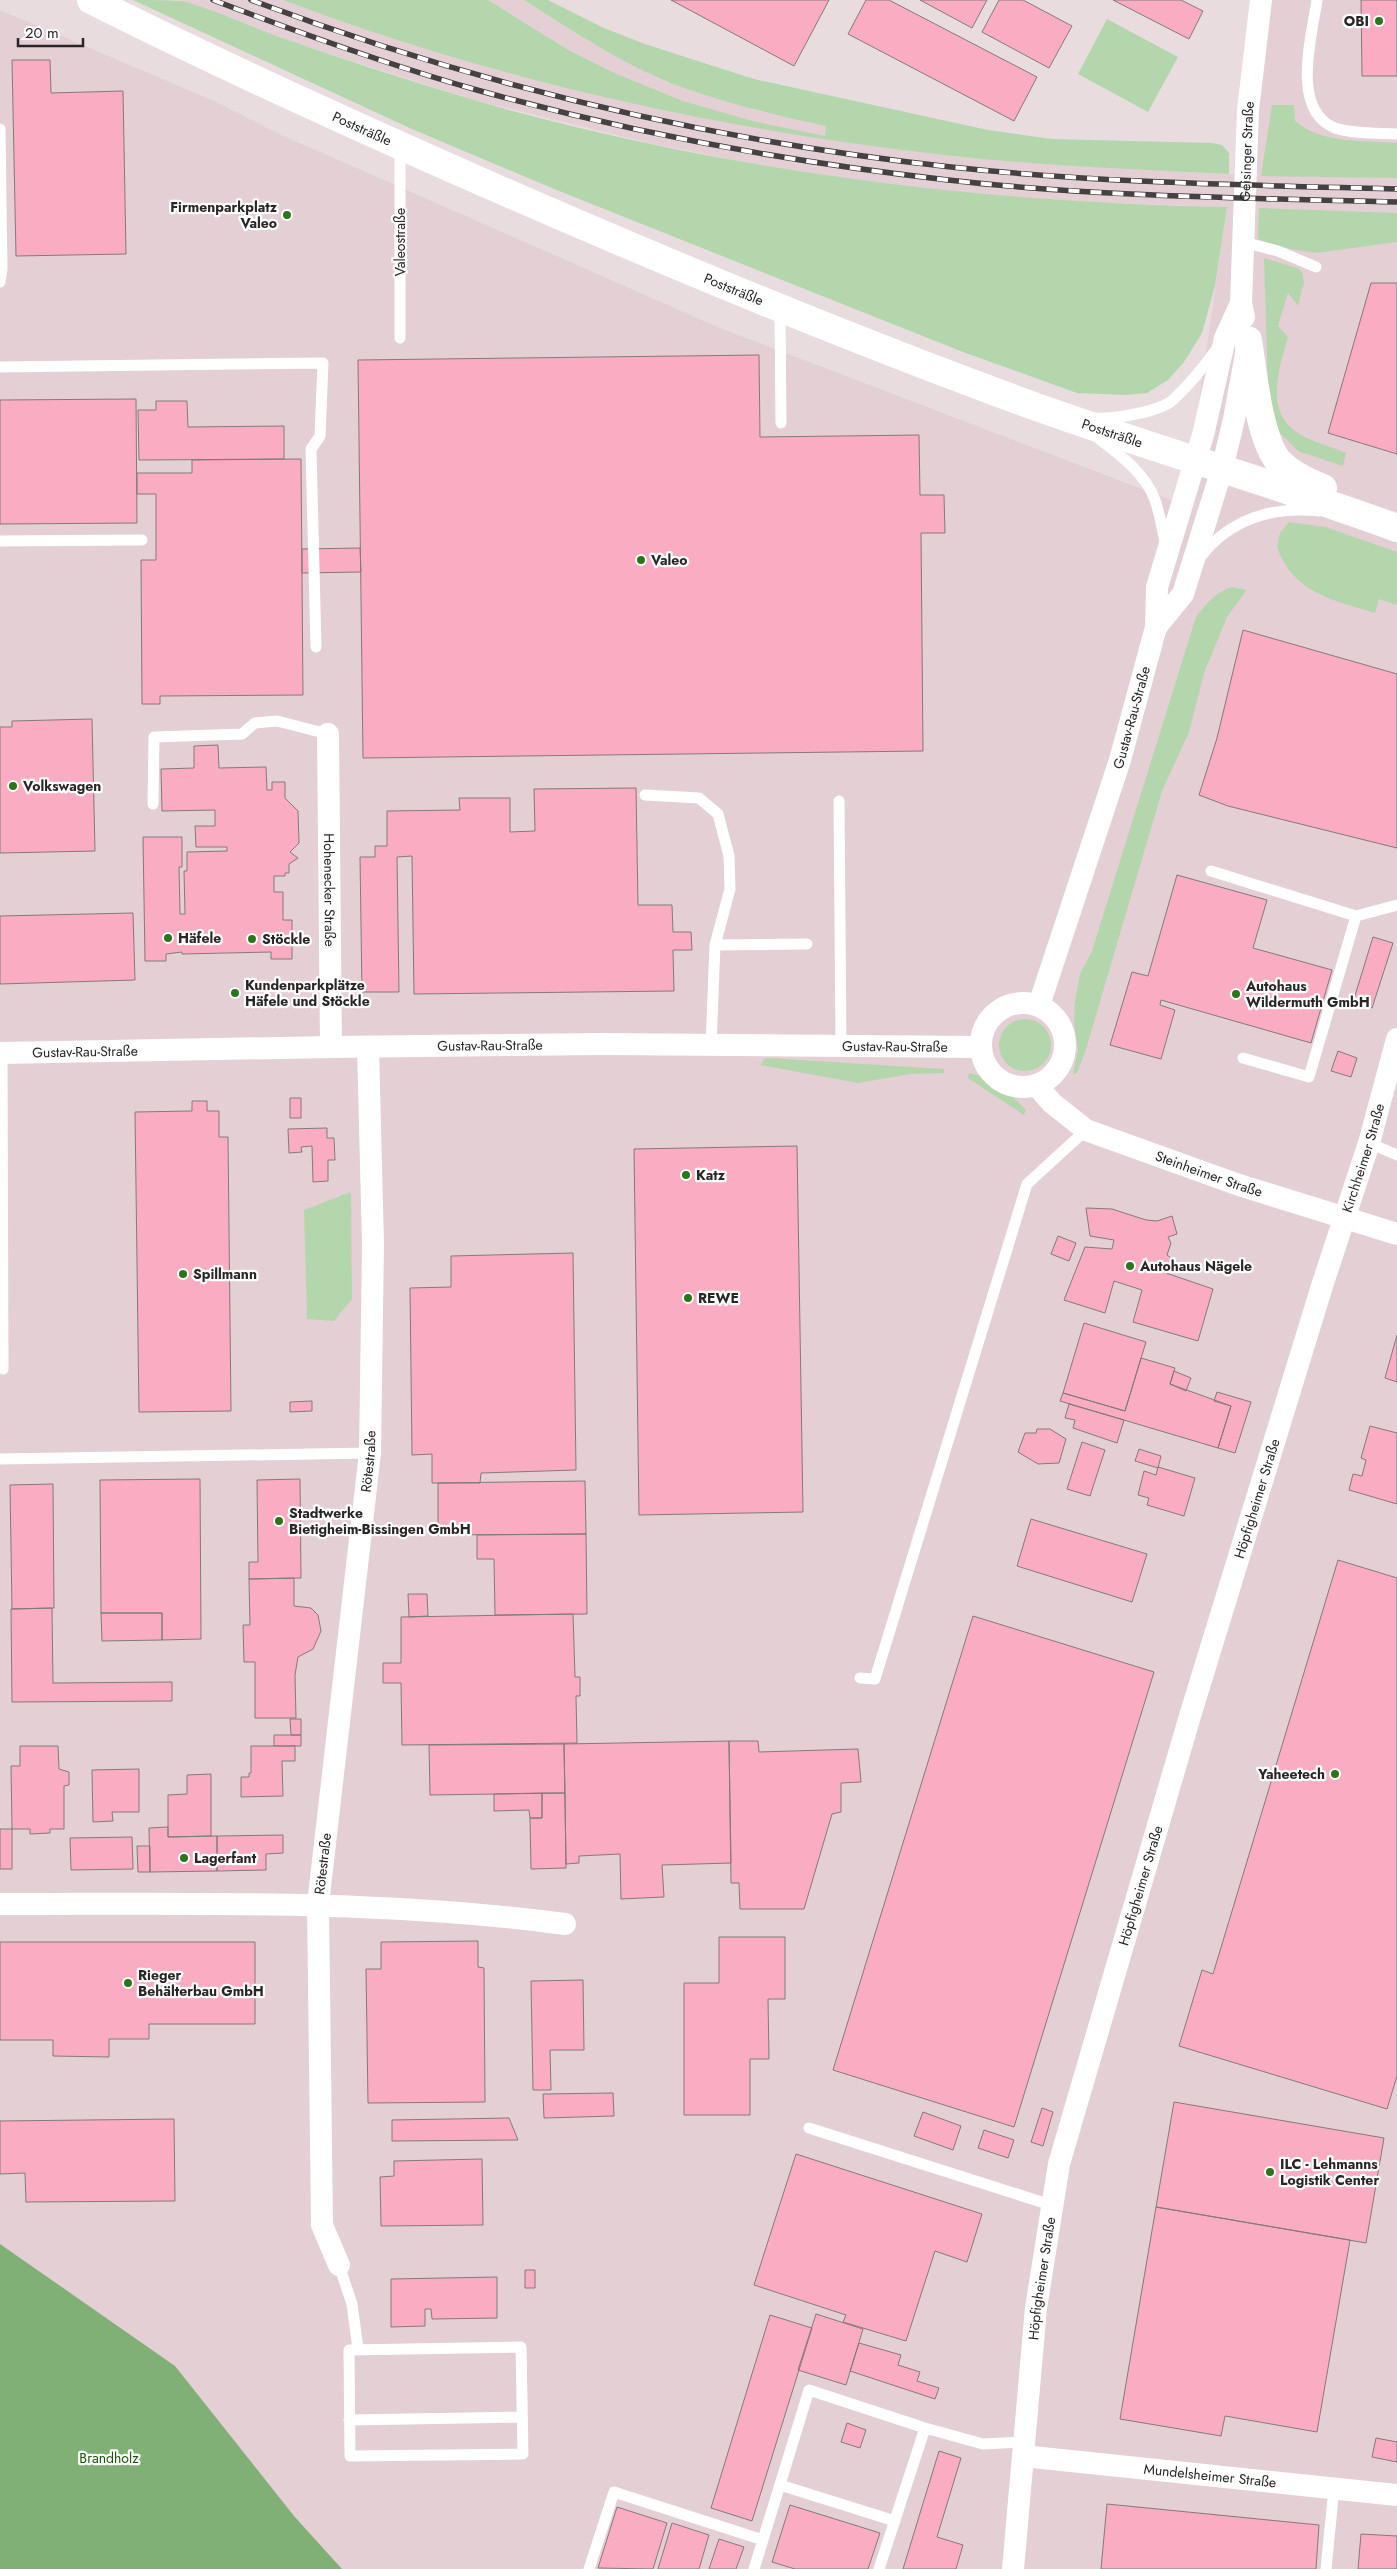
<svg xmlns="http://www.w3.org/2000/svg" width="1397" height="2569" font-family="Jost,sans-serif">
  <style>
    .built { fill: #e3cfd4 }
    .green { fill: #b4d6ad }
    .forest { fill: #81b077 }
    .building { fill: #faacc2; stroke: #847a7c }
    .lines { fill: none; stroke-linecap: round; stroke-linejoin: round }
    .lane { stroke: #fff; stroke-width: 11 }
    .street { stroke: #fff; stroke-width: 22 }
    .secondary { stroke: #fff; stroke-width: 28 }
    .rail-casing { stroke: #454041; stroke-width: 5.5 }
    .rail { stroke: #fff; stroke-width: 4; stroke-dasharray: 11; stroke-linecap: butt }
    .poi-dot { fill: #2c751a; stroke: #fff; stroke-width: 2 }
    .labels { text-anchor: middle; dominant-baseline: central; stroke-width: 4.5; stroke-linejoin: round; paint-order: stroke }
    .poi-label { font-size: 14px; font-weight: bold; fill: #2a2627; stroke: #fff; text-anchor: start }
    .street-label { font-size: 14px; fill: #2a2627; stroke: #fff }
    .park-label { font-size: 14px; fill: #165503; stroke: #fff }
  </style>
  <rect width="100%" height="100%" fill="#e8dcdf"/>
  <path class="built" d="M 181,0 L 283,0 L 483,65 L 555,85 L 755,127 L 952,156 L 1058,165 L 1260,176 L 1237,158 L 1261,0 L 1397,0 L 1397,2569 L 342,2569 L 294,2516 L 0,2244 L 0,10 L 214,101 L 279,134 L 720,328 L 1184,505 L 1227,207 L 1056,201 L 949,191 L 849,179 L 749,163 L 649,143 L 474,100 L 287,40 Z
    M 488,0 L 524,0 L 579,35 L 754,110 L 827,126 L 825,136 L 753,121 L 683,101 L 617,74 L 570,51 Z"/>
  <path class="green" d="M 133,0 C 148,0 168,0 183,1 C 221,12 257,30 294,42 C 369,68 444,92 520,113 C 751,174 989,203 1227,207 L 1215,286 L 1202,333 L 1184,362 L 1168,380 L 1147,393 L 1126,395 L 1077,393 L 963,352 L 559,191 L 414,130 Z
    M 283,0 L 488,0 L 570,51 L 617,74 L 683,101 L 753,121 L 825,136 L 826,126 C 780,116 733,105 687,89 C 628,68 576,33 524,0 L 548,0 L 604,28 L 645,44 L 754,79 L 988,130 L 1052,139 L 1212,143 L 1222,145 L 1229,153 L 1229,174 C 1137,169 1044,166 953,156 C 725,131 497,81 283,0 Z
    M 1107,19 L 1178,57 L 1148,112 L 1078,74 Z
    M 1272,105 L 1294,105 L 1295,121 C 1321,144 1363,140 1397,143 L 1397,178 L 1261,176 Z
    M 1259,208 L 1397,213 L 1397,242 L 1316,253 L 1279,247 L 1258,239 Z
    M 1264,258 L 1297,268 L 1302,272 L 1304,282 L 1298,306 L 1288,293 L 1278,326 L 1288,337 C 1278,372 1263,415 1303,436 C 1316,443 1332,447 1346,453 L 1343,466 L 1298,451 L 1281,434 L 1274,420 L 1268,388 Z
    M 1289,522 L 1325,527 L 1397,552 L 1397,605 L 1379,599 L 1375,613 C 1333,600 1293,593 1277,547 L 1280,533 Z
    M 1232,587 L 1247,590 L 1227,617 L 1204,673 L 1189,732 L 1162,791 L 1086,1049 L 1077,1073 L 1073,1074 L 1078,1050 L 1074,1022 L 1075,1001 L 1080,974 L 1092,951 L 1196,617 C 1206,604 1216,592 1232,587 Z
    M999 1045a26 26 0 1 1 52 0a26 26 0 1 1-52 0Z
    M 768,1058 L 944,1069 L 944,1073 L 910,1074 L 858,1083 L 761,1065 L 764,1059 Z
    M 969,1073 L 978,1075 L 1001,1092 L 1012,1096 L 1026,1110 L 1024,1115 L 968,1078 Z
    M 351,1192 L 352,1299 L 334,1321 L 307,1319 L 304,1210 Z"/>
  <path class="forest" d="M 0,2244 L 175,2366 L 294,2516 L 342,2569 L 0,2569 Z"/>
  <path class="building" d="M 671,0 L 829,0 L 794,66 Z
    M 866,0 L 889,0 L 1037,77 L 1014,121 L 848,34 Z
    M 920,0 L 987,0 L 972,28 Z
    M 999,0 L 1023,0 L 1072,26 L 1049,68 L 982,32 Z
    M 1113,0 L 1181,0 L 1203,11 L 1189,39 Z
    M 1361,0 L 1397,0 L 1397,76 L 1362,76 Z
    M 12,60 L 50,60 L 51,93 L 123,91 L 126,254 L 16,256 Z
    M 1371,283 L 1397,283 L 1397,454 L 1328,433 Z
    M 759,355 L 760,437 L 919,435 L 920,495 L 944,495 L 945,533 L 921,533 L 923,751 L 363,758 L 358,360 Z
    M 136,399 L 137,523 L 0,524 L 0,400 Z
    M 156,401 L 187,401 L 188,427 L 284,426 L 284,459 L 139,460 L 138,410 L 156,410 Z
    M 301,459 L 303,695 L 160,696 L 160,704 L 142,704 L 141,560 L 156,560 L 156,494 L 137,494 L 137,473 L 192,473 L 192,460 Z
    M 360,548 L 361,572 L 302,573 L 302,549 Z
    M 1243,630 L 1397,674 L 1397,848 L 1228,806 L 1199,795 L 1217,738 Z
    M 92,719 L 95,851 L 0,853 L 0,727 L 12,727 L 12,721 Z
    M 218,745 L 219,768 L 266,767 L 267,790 L 272,790 L 272,782 L 285,782 L 285,798 L 298,811 L 299,843 L 290,852 L 298,858 L 289,864 L 289,873 L 285,873 L 285,876 L 274,876 L 274,892 L 283,892 L 283,920 L 292,920 L 292,959 L 271,959 L 271,952 L 182,954 L 182,952 L 166,954 L 166,961 L 145,961 L 143,837 L 182,837 L 182,867 L 179,867 L 180,914 L 185,914 L 184,871 L 187,871 L 187,852 L 227,851 L 227,847 L 196,847 L 195,826 L 215,826 L 215,810 L 162,811 L 161,769 L 194,768 L 194,746 Z
    M 636,788 L 638,905 L 672,905 L 673,932 L 691,932 L 692,950 L 673,950 L 674,991 L 414,994 L 412,856 L 397,857 L 399,992 L 362,992 L 360,857 L 375,857 L 375,846 L 387,846 L 387,811 L 460,810 L 459,798 L 510,798 L 510,832 L 535,831 L 534,789 Z
    M 1177,875 L 1267,900 L 1253,948 L 1332,970 L 1311,1043 L 1161,1000 L 1160,1005 L 1175,1010 L 1161,1059 L 1110,1045 L 1132,972 L 1148,976 Z
    M 133,913 L 135,980 L 0,984 L 0,916 Z
    M 1373,937 L 1393,943 L 1372,1008 L 1353,1002 Z
    M 1338,1051 L 1357,1058 L 1351,1077 L 1331,1071 Z
    M 290,1098 L 301,1098 L 301,1118 L 290,1118 Z
    M 192,1101 L 207,1101 L 207,1111 L 219,1111 L 219,1137 L 228,1137 L 231,1411 L 139,1412 L 135,1112 L 192,1111 Z
    M 327,1128 L 327,1138 L 334,1138 L 335,1160 L 328,1160 L 328,1181 L 313,1182 L 312,1146 L 301,1147 L 302,1152 L 289,1153 L 288,1129 Z
    M 797,1146 L 803,1512 L 639,1515 L 634,1149 Z
    M 1086,1208 L 1112,1209 L 1146,1220 L 1157,1221 L 1172,1216 L 1177,1234 L 1168,1237 L 1171,1243 L 1167,1255 L 1171,1258 L 1166,1273 L 1213,1289 L 1198,1341 L 1133,1322 L 1142,1290 L 1114,1281 L 1105,1313 L 1064,1300 L 1085,1247 L 1112,1249 L 1114,1240 L 1090,1236 Z
    M 1058,1236 L 1076,1243 L 1069,1261 L 1051,1254 Z
    M 573,1253 L 576,1470 L 481,1473 L 480,1483 L 432,1483 L 432,1454 L 412,1455 L 410,1288 L 451,1287 L 451,1256 Z
    M 1084,1323 L 1146,1342 L 1125,1411 L 1063,1393 Z
    M 1397,1335 L 1397,1382 L 1385,1378 Z
    M 1141,1358 L 1175,1368 L 1170,1384 L 1231,1406 L 1218,1448 L 1060,1401 L 1063,1393 L 1125,1411 Z
    M 1174,1371 L 1191,1378 L 1186,1391 L 1170,1384 Z
    M 1217,1392 L 1251,1402 L 1235,1453 L 1218,1448 L 1231,1406 L 1214,1401 Z
    M 312,1401 L 312,1411 L 290,1412 L 290,1402 Z
    M 1069,1404 L 1124,1420 L 1117,1443 L 1073,1428 L 1075,1420 L 1065,1418 Z
    M 1370,1426 L 1397,1433 L 1397,1504 L 1349,1490 L 1353,1474 L 1362,1476 L 1366,1460 L 1361,1458 Z
    M 1037,1429 L 1050,1429 L 1066,1439 L 1059,1463 L 1038,1464 L 1018,1452 L 1025,1433 L 1036,1433 Z
    M 1082,1442 L 1105,1450 L 1090,1496 L 1067,1489 Z
    M 1139,1449 L 1161,1456 L 1158,1468 L 1135,1461 Z
    M 1158,1467 L 1195,1478 L 1184,1516 L 1147,1505 L 1149,1498 L 1138,1495 L 1144,1471 L 1156,1475 Z
    M 200,1479 L 201,1639 L 162,1640 L 162,1613 L 101,1613 L 100,1480 Z
    M 300,1479 L 301,1578 L 249,1579 L 249,1562 L 258,1562 L 257,1480 Z
    M 585,1481 L 586,1534 L 438,1535 L 438,1483 Z
    M 53,1484 L 54,1608 L 12,1609 L 10,1485 Z
    M 1031,1519 L 1147,1554 L 1132,1602 L 1017,1566 Z
    M 586,1534 L 587,1614 L 495,1615 L 494,1559 L 477,1559 L 477,1535 Z
    M 1338,1560 L 1397,1578 L 1397,2076 L 1387,2109 L 1179,2046 L 1202,1970 L 1213,1974 Z
    M 294,1578 L 294,1606 L 311,1608 L 318,1615 L 321,1631 L 313,1649 L 298,1657 L 295,1675 L 296,1718 L 255,1718 L 255,1662 L 244,1662 L 243,1625 L 250,1625 L 249,1579 Z
    M 408,1594 L 427,1594 L 428,1616 L 409,1617 Z
    M 52,1608 L 53,1683 L 172,1682 L 172,1701 L 12,1702 L 11,1609 Z
    M 101,1613 L 162,1613 L 162,1640 L 102,1641 Z
    M 573,1614 L 575,1677 L 580,1677 L 580,1696 L 576,1696 L 577,1743 L 402,1745 L 401,1683 L 383,1683 L 383,1663 L 401,1663 L 401,1617 Z
    M 973,1616 L 1154,1672 L 1014,2127 L 833,2070 Z
    M 290,1719 L 301,1719 L 301,1735 L 291,1735 Z
    M 274,1735 L 301,1735 L 301,1746 L 274,1746 Z
    M 729,1741 L 731,1863 L 662,1865 L 664,1897 L 621,1899 L 620,1854 L 579,1856 L 579,1863 L 566,1864 L 564,1744 Z
    M 729,1741 L 758,1741 L 759,1752 L 858,1749 L 861,1782 L 841,1783 L 841,1812 L 832,1814 L 804,1909 L 740,1909 L 739,1883 L 731,1883 Z
    M 564,1744 L 565,1793 L 430,1795 L 429,1745 Z
    M 20,1746 L 58,1746 L 59,1769 L 69,1772 L 69,1785 L 64,1786 L 64,1829 L 50,1829 L 50,1833 L 30,1834 L 30,1829 L 12,1829 L 11,1766 L 20,1766 Z
    M 251,1746 L 295,1746 L 295,1761 L 282,1761 L 283,1796 L 241,1797 L 241,1777 L 249,1777 L 249,1773 L 251,1773 Z
    M 139,1769 L 139,1812 L 112,1812 L 113,1821 L 93,1822 L 92,1770 Z
    M 211,1774 L 211,1836 L 168,1837 L 168,1795 L 187,1794 L 187,1775 Z
    M 542,1793 L 565,1793 L 566,1868 L 531,1869 L 530,1818 L 542,1818 Z
    M 542,1793 L 542,1818 L 530,1818 L 529,1810 L 494,1811 L 494,1794 Z
    M 168,1827 L 168,1837 L 217,1836 L 217,1871 L 150,1872 L 149,1828 Z
    M 0,1829 L 12,1829 L 12,1869 L 0,1869 Z
    M 283,1835 L 283,1853 L 266,1854 L 266,1870 L 217,1871 L 217,1836 Z
    M 132,1837 L 133,1869 L 71,1870 L 70,1838 Z
    M 137,1846 L 150,1846 L 150,1872 L 138,1872 Z
    M 719,1937 L 785,1937 L 785,1999 L 768,1999 L 769,2059 L 750,2059 L 750,2115 L 684,2115 L 684,1983 L 719,1983 Z
    M 478,1941 L 478,1967 L 484,1968 L 485,2102 L 368,2103 L 366,1969 L 381,1969 L 381,1942 Z
    M 0,1942 L 255,1942 L 255,2024 L 149,2024 L 149,2039 L 109,2039 L 109,2057 L 53,2056 L 53,2040 L 0,2040 Z
    M 583,1980 L 584,2050 L 550,2050 L 551,2090 L 533,2090 L 531,1981 Z
    M 613,2093 L 614,2116 L 544,2118 L 543,2094 Z
    M 1174,2102 L 1384,2138 L 1366,2243 L 1156,2207 Z
    M 1042,2108 L 1053,2112 L 1043,2146 L 1031,2142 Z
    M 923,2112 L 961,2126 L 953,2150 L 914,2136 Z
    M 509,2118 L 518,2140 L 392,2141 L 392,2120 Z
    M 174,2119 L 175,2201 L 26,2202 L 25,2173 L 0,2174 L 0,2121 Z
    M 984,2130 L 1014,2140 L 1008,2158 L 978,2148 Z
    M 796,2154 L 982,2214 L 967,2262 L 935,2251 L 906,2341 L 843,2322 L 846,2315 L 754,2285 Z
    M 482,2159 L 483,2225 L 381,2226 L 380,2177 L 394,2176 L 394,2161 Z
    M 1156,2207 L 1350,2240 L 1317,2432 L 1225,2416 L 1221,2436 L 1120,2419 Z
    M 525,2270 L 535,2270 L 535,2288 L 525,2288 Z
    M 497,2277 L 497,2318 L 432,2319 L 431,2309 L 425,2309 L 425,2326 L 391,2327 L 391,2279 Z
    M 816,2314 L 863,2329 L 846,2385 L 798,2370 Z
    M 770,2315 L 812,2328 L 752,2521 L 711,2508 Z
    M 859,2343 L 901,2355 L 898,2365 L 920,2372 L 917,2381 L 939,2388 L 935,2399 L 850,2371 Z
    M 847,2423 L 866,2430 L 860,2448 L 841,2442 Z
    M 1376,2438 L 1397,2442 L 1397,2462 L 1372,2457 Z
    M 939,2451 L 961,2458 L 937,2537 L 963,2545 L 956,2569 L 903,2569 Z
    M 1107,2504 L 1319,2525 L 1316,2569 L 1101,2569 Z
    M 790,2505 L 880,2533 L 868,2569 L 795,2569 L 772,2562 Z
    M 617,2507 L 667,2523 L 653,2569 L 598,2568 Z
    M 672,2523 L 709,2535 L 699,2569 L 658,2569 Z
    M 1361,2534 L 1397,2536 L 1397,2569 L 1358,2569 Z
    M 719,2539 L 744,2547 L 736,2569 L 709,2569 Z"/>
  <g class="lines">
    <path class="lane" d="M 1317,0 C 1312,36 1290,110 1335,128 C 1353,134 1378,133 1397,134
      M 0,129 L 2,269 L 0,282
      M 1243,242 L 1278,251 L 1316,267
      M 780,310 L 781,423
      M 400,338 L 400,146
      M 0,367 L 323,363 L 320,436 L 311,449 L 316,647
      M 1096,418 C 1114,419 1161,412 1174,399 C 1190,384 1203,368 1216,350
      M 1098,438 C 1119,454 1146,474 1155,500 C 1160,514 1162,530 1166,545
      M 0,541 L 142,540
      M 1202,555 C 1231,519 1273,506 1319,511
      M 645,795 L 699,798 L 718,814 L 729,856 L 730,889 L 715,945
      M 839,801 L 841,1047
      M 153,804 L 154,737 L 242,734 L 255,723 L 277,721 L 328,734
      M 1211,871 L 1356,916 L 1309,1077 L 1243,1058
      M 1356,916 L 1397,905
      M 711,1046 L 715,945 L 807,944
      M 2,1053 L 3,1369
      M 1369,1143 L 1397,1155
      M 0,1459 L 370,1453
      M 860,1678 L 875,1679 L 1027,1184 L 1086,1130
      M 809,2128 L 1051,2205
      M 339,2265 L 352,2304 L 358,2349
      M 521,2347 L 523,2454 L 350,2456 L 349,2350 Z
      M 349,2420 L 522,2417
      M 780,2485 L 895,2521
      M 589,2569 L 614,2492 L 763,2540
      M 754,2569 L 809,2390 L 925,2428 L 983,2444 L 1023,2442
      M 879,2569 L 925,2428
      M 1326,2569 L 1334,2488"/>
    <g class="street">
      <path id="s1" d="M 1244,317 L 1241,303 L 1248,110 L 1261,0"/>
      <path d="M 1156,627 L 1183,594 L 1222,469 L 1234,419 L 1246,354"/>
      <path id="s2" d="M 328,734 L 331,1047"/>
      <circle cx="1023" cy="1045" r="42"/>
      <path id="s3" d="M 1039,1005 L 1120,760 L 1156,627 L 1157,587 L 1203,435 L 1225,338 L 1241,303"/>
      <path id="s4" d="M 0,1053 L 331,1047 L 603,1044 L 980,1047"/>
      <path id="s5" d="M 1036,1085 L 1052,1103 L 1086,1130 L 1239,1185 L 1397,1234"/>
      <path d="M 0,1904 C 188,1904 378,1899 565,1924"/>
      <path id="s6" d="M 339,2265 L 322,2225 L 318,1904 L 370,1453 L 373,1244 L 368,1047"/>
      <path id="s7" d="M 1023,2456 L 1397,2495"/>
      <path id="s8" d="M 1013,2569 L 1036,2308 L 1059,2164 L 1190,1716 L 1322,1286 L 1369,1143 L 1397,1039"/>
    </g>
    <g class="secondary">
      <path id="s9" d="M 91,0 C 222,66 355,126 489,185 C 658,259 828,330 1001,394 C 1132,443 1266,480 1397,528"/>
      <path d="M 1248,340 C 1253,371 1259,441 1280,463 C 1292,475 1307,482 1323,488"/>
    </g>
    <g class="rail-casing">
      <path id="rail" d="M 213,0 C 300,33 388,65 477,90 C 631,133 789,162 948,180 C 1097,197 1248,198 1397,202
        M 251,0 C 476,85 712,141 951,167 C 1099,183 1248,185 1397,189"/>
    </g>
    <use href="#rail" class="rail"/>
  </g>
  <g class="poi-dot">
    <circle cx="1379" cy="21" r="5"/>
    <circle cx="287" cy="215" r="5"/>
    <circle cx="641" cy="560" r="5"/>
    <circle cx="13" cy="786" r="5"/>
    <circle cx="168" cy="938" r="5"/>
    <circle cx="252" cy="939" r="5"/>
    <circle cx="235" cy="993" r="5"/>
    <circle cx="1236" cy="994" r="5"/>
    <circle cx="686" cy="1175" r="5"/>
    <circle cx="1130" cy="1266" r="5"/>
    <circle cx="183" cy="1274" r="5"/>
    <circle cx="688" cy="1298" r="5"/>
    <circle cx="279" cy="1521" r="5"/>
    <circle cx="1335" cy="1774" r="5"/>
    <circle cx="184" cy="1858" r="5"/>
    <circle cx="128" cy="1983" r="5"/>
    <circle cx="1270" cy="2172" r="5"/>
  </g>
  <g class="labels">
    <g class="poi-label">
      <text x="1369" y="21" text-anchor="end">OBI</text>
      <text x="277" y="207" text-anchor="end">Firmenparkplatz<tspan x="277" dy="16">Valeo</tspan></text>
      <text x="651" y="560">Valeo</text>
      <text x="23" y="786">Volkswagen</text>
      <text x="178" y="938">Häfele</text>
      <text x="262" y="939">Stöckle</text>
      <text x="245" y="985">Kundenparkplätze<tspan x="245" dy="16">Häfele und Stöckle</tspan></text>
      <text x="1246" y="986">Autohaus<tspan x="1246" dy="16">Wildermuth GmbH</tspan></text>
      <text x="696" y="1175">Katz</text>
      <text x="1140" y="1266">Autohaus Nägele</text>
      <text x="193" y="1274">Spillmann</text>
      <text x="698" y="1298">REWE</text>
      <text x="289" y="1513">Stadtwerke<tspan x="289" dy="16">Bietigheim-Bissingen GmbH</tspan></text>
      <text x="1325" y="1774" text-anchor="end">Yaheetech</text>
      <text x="194" y="1858">Lagerfant</text>
      <text x="138" y="1975">Rieger<tspan x="138" dy="16">Behälterbau GmbH</tspan></text>
      <text x="1280" y="2164">ILC - Lehmanns<tspan x="1280" dy="16">Logistik Center</tspan></text>
    </g>
    <g class="street-label">
      <text stroke="none"><textPath href="#s9" startOffset="300">Poststräßle</textPath></text>
      <text stroke="none"><textPath href="#s1" startOffset="166">Geisinger Straße</textPath></text>
      <text transform="translate(400 242) rotate(-90)">Valeostraße</text>
      <text stroke="none"><textPath href="#s9" startOffset="705">Poststräßle</textPath></text>
      <text stroke="none"><textPath href="#s9" startOffset="1110">Poststräßle</textPath></text>
      <text stroke="none"><textPath href="#s3" startOffset="302">Gustav-Rau-Straße</textPath></text>
      <text stroke="none"><textPath href="#s2" startOffset="156">Hohenecker Straße</textPath></text>
      <text stroke="none"><textPath href="#s4" startOffset="490">Gustav-Rau-Straße</textPath></text>
      <text stroke="none"><textPath href="#s4" startOffset="895">Gustav-Rau-Straße</textPath></text>
      <text stroke="none"><textPath href="#s4" startOffset="85">Gustav-Rau-Straße</textPath></text>
      <text stroke="none"><textPath href="#s8" startOffset="1459">Kirchheimer Straße</textPath></text>
      <text stroke="none"><textPath href="#s5" startOffset="198">Steinheimer Straße</textPath></text>
      <text stroke="none"><textPath href="#s6" startOffset="810">Rötestraße</textPath></text>
      <text stroke="none"><textPath href="#s8" startOffset="1102">Höpfigheimer Straße</textPath></text>
      <text stroke="none"><textPath href="#s6" startOffset="405">Rötestraße</textPath></text>
      <text stroke="none"><textPath href="#s8" startOffset="698">Höpfigheimer Straße</textPath></text>
      <text stroke="none"><textPath href="#s8" startOffset="292">Höpfigheimer Straße</textPath></text>
      <text stroke="none"><textPath href="#s7" startOffset="188">Mundelsheimer Straße</textPath></text>
    </g>
    <g class="park-label">
      <text x="109" y="2458">Brandholz</text>
    </g>
  </g>
  <path d="M18 38v8h65v-8" fill="none" stroke="#2a2627" stroke-width="2.5"/>
  <text x="25" y="38" font-size="15" fill="#2a2627" stroke="#ffffff" stroke-width="4" paint-order="stroke">20 m</text>
</svg>
